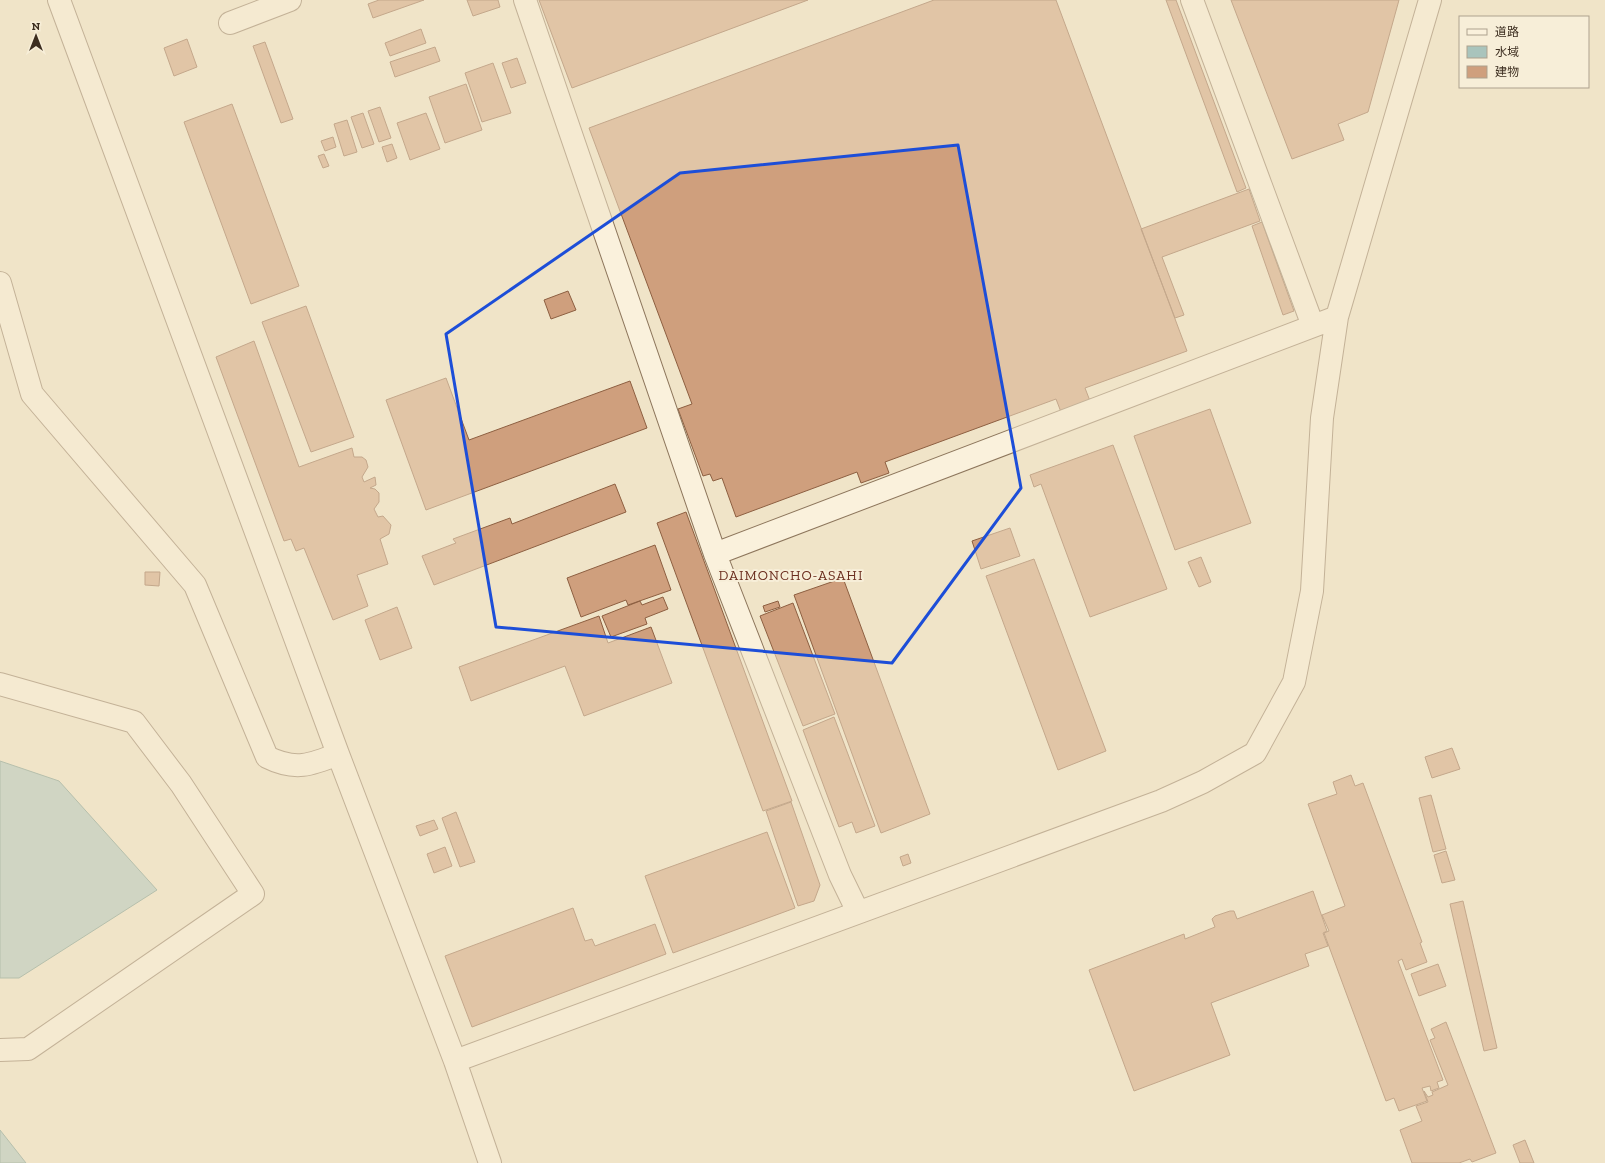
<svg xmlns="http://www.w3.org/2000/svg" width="1605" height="1163" font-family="'Zilla Slab','Noto Sans JP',serif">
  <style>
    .water { fill: #a9c4bc; stroke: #6f938a }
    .building { fill: #cf9f7d; stroke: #8d5f41 }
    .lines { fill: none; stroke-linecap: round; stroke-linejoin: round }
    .minor-casing { stroke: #8d765c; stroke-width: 24 }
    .minor { stroke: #faf1dc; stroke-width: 22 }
    .marked { fill: none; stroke: #1d4ed8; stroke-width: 3; stroke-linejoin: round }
    .labels { text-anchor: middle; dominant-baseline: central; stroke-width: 4; stroke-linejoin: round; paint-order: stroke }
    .quarter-label { font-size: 14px; letter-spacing: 1px; fill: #6b2e1e; stroke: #f7eed8 }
  </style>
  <rect width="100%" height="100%" fill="#f0e4c8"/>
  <path class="water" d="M 0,761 L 59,781 L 157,890 L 19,978 L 0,978 Z
    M 0,1130 L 26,1163 L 0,1163 Z"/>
  <path class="building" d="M 379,0 L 424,0 L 373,18 L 368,4 Z
    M 467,0 L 498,0 L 500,7 L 473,16 Z
    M 539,0 L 808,0 L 572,88 Z
    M 934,0 L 1056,0 L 1187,351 L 1085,388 L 1090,401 L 1061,412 L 1056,399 L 885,462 L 889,473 L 861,483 L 857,472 L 736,517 L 722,478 L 713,481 L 710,474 L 703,476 L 678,409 L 692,404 L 589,128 Z
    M 1166,0 L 1176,0 L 1246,188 L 1237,192 Z
    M 1231,0 L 1399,0 L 1368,112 L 1338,124 L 1344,140 L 1292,159 Z
    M 421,29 L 426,43 L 390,56 L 385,43 Z
    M 187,39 L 197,67 L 174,76 L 164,48 Z
    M 265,42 L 293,119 L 281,123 L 253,46 Z
    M 435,47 L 440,61 L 395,77 L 390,62 Z
    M 517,58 L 526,83 L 511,88 L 502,63 Z
    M 493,63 L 511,113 L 482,122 L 465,73 Z
    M 466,84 L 482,130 L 445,143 L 429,97 Z
    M 232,104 L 299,286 L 251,304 L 184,122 Z
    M 380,107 L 391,138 L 379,142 L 368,111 Z
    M 363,113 L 374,144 L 362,148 L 351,117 Z
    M 426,113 L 440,149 L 410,160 L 397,123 Z
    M 347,120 L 357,152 L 344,156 L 334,124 Z
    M 333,137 L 336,147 L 325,151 L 321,141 Z
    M 392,144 L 397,158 L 387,162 L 382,147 Z
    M 324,154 L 329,166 L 323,168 L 318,156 Z
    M 1249,189 L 1260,221 L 1162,257 L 1184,315 L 1175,318 L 1141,229 Z
    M 1262,222 L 1294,311 L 1283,315 L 1252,226 Z
    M 568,291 L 576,310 L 551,319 L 544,300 Z
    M 306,306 L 354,437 L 311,452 L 262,322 Z
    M 254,341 L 299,467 L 352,448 L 354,457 L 362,457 L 366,460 L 368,467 L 362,477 L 364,482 L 375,477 L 376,485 L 370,488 L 375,489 L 379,493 L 379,502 L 374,509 L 378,517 L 383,516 L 391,525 L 389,534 L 380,539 L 388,564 L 357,575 L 368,606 L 333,620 L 304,548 L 296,551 L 291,539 L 284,541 L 216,357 Z
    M 446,378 L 469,440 L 630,381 L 647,428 L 426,510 L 386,400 Z
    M 1210,409 L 1251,523 L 1175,550 L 1134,436 Z
    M 1113,445 L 1167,589 L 1090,617 L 1041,484 L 1034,487 L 1030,475 Z
    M 615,484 L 626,512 L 434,585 L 422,556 L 456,543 L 453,539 L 510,518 L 512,524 Z
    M 686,512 L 792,801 L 763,811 L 657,523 Z
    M 1010,528 L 1020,556 L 981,569 L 972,541 Z
    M 655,545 L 671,590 L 628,605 L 626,600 L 581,617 L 567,578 Z
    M 1201,557 L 1211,582 L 1199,587 L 1188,562 Z
    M 1034,559 L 1106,751 L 1058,770 L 986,576 Z
    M 145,572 L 160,572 L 159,586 L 145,585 Z
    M 843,578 L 930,814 L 881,833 L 794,595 Z
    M 663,597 L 668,609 L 645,618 L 647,624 L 611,637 L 602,616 L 640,601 L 642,605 Z
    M 778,601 L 780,607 L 765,612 L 763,606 Z
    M 793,603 L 835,714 L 803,726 L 760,616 Z
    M 397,607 L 412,648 L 380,660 L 365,620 Z
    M 599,616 L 608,643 L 651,627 L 672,683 L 584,716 L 565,666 L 471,701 L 459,667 Z
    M 834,717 L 875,826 L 856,833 L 852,822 L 839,827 L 803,730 Z
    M 1452,748 L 1460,769 L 1432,778 L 1425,757 Z
    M 1351,775 L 1355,786 L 1363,783 L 1422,942 L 1420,943 L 1427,962 L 1406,970 L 1402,959 L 1398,961 L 1443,1080 L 1437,1082 L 1439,1088 L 1431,1091 L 1430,1086 L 1422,1088 L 1427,1101 L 1399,1111 L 1394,1098 L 1386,1101 L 1324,933 L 1329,931 L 1322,915 L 1345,906 L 1308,804 L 1337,794 L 1333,782 Z
    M 1431,795 L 1446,849 L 1433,852 L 1419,798 Z
    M 791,802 L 820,885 L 814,901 L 798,906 L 766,811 Z
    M 456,812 L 475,862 L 460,867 L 442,818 Z
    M 434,820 L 438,829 L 420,836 L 416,826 Z
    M 767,832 L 795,908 L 673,953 L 645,876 Z
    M 445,847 L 452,866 L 434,873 L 427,854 Z
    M 1446,851 L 1455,880 L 1442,883 L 1434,855 Z
    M 908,854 L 911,863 L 903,866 L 900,857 Z
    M 1313,891 L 1327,931 L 1323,933 L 1328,946 L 1305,954 L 1309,966 L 1211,1003 L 1230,1055 L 1134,1091 L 1089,970 L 1184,934 L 1185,939 L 1215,927 L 1212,919 L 1215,916 L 1230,911 L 1234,911 L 1237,919 Z
    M 1463,901 L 1497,1048 L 1484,1051 L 1450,904 Z
    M 573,908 L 585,941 L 592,939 L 595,946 L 655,924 L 666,954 L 472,1027 L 445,956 Z
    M 1438,964 L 1446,986 L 1419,996 L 1411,974 Z
    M 1446,1022 L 1496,1153 L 1472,1162 L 1470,1159 L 1459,1163 L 1412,1163 L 1400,1130 L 1422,1121 L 1416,1106 L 1428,1102 L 1424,1091 L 1428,1097 L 1433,1095 L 1432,1092 L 1448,1085 L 1430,1040 L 1435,1038 L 1431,1029 Z
    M 1525,1140 L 1534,1163 L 1520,1163 L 1513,1145 Z"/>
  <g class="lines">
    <g class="minor-casing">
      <path id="minor" d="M 59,0 L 338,754 L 455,1061 L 490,1163
        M 525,0 L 715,554 L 840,875 L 858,912
        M 1192,0 L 1313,326
        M 230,23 L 290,0
        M 0,283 L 32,394 L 195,585 L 267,757 C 295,771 311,765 338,754
        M 715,554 L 1337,317
        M 0,684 L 134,722 L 181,784 L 253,894 L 28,1049 L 0,1050
        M 455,1061 L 1161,801 L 1203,782 L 1255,753 L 1294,682 L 1312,591 L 1322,418 L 1337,317 L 1430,0"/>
    </g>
    <use href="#minor" class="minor"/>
  </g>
  <path d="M0 0H1605V1163H0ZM 958,145 L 1021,488 L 892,663 L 496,627 L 446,334 L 680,173 Z" fill="#f0e4c8" fill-opacity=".55" fill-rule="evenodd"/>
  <path class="marked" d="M 958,145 L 1021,488 L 892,663 L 496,627 L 446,334 L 680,173 Z"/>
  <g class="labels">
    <g class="quarter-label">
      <text x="791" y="575">DAIMONCHO-ASAHI</text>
    </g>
  </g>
  <rect x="1459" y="16" width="130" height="72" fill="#f7eed8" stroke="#ada18e"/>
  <rect x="1467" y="29" width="20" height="6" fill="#faf1dc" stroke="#ada18e"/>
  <text x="1495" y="36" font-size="12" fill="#3d2e20">道路</text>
  <rect x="1467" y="46" width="20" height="12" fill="#a9c4bc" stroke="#ada18e"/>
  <text x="1495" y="56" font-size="12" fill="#3d2e20">水域</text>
  <rect x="1467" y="66" width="20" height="12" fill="#cf9f7d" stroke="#ada18e"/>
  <text x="1495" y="76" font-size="12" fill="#3d2e20">建物</text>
  <g transform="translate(36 36)" stroke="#f7eed8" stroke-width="3" paint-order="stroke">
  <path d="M0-3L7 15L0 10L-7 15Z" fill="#3d2e20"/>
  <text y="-6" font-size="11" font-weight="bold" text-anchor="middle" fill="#3d2e20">N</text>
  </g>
</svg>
